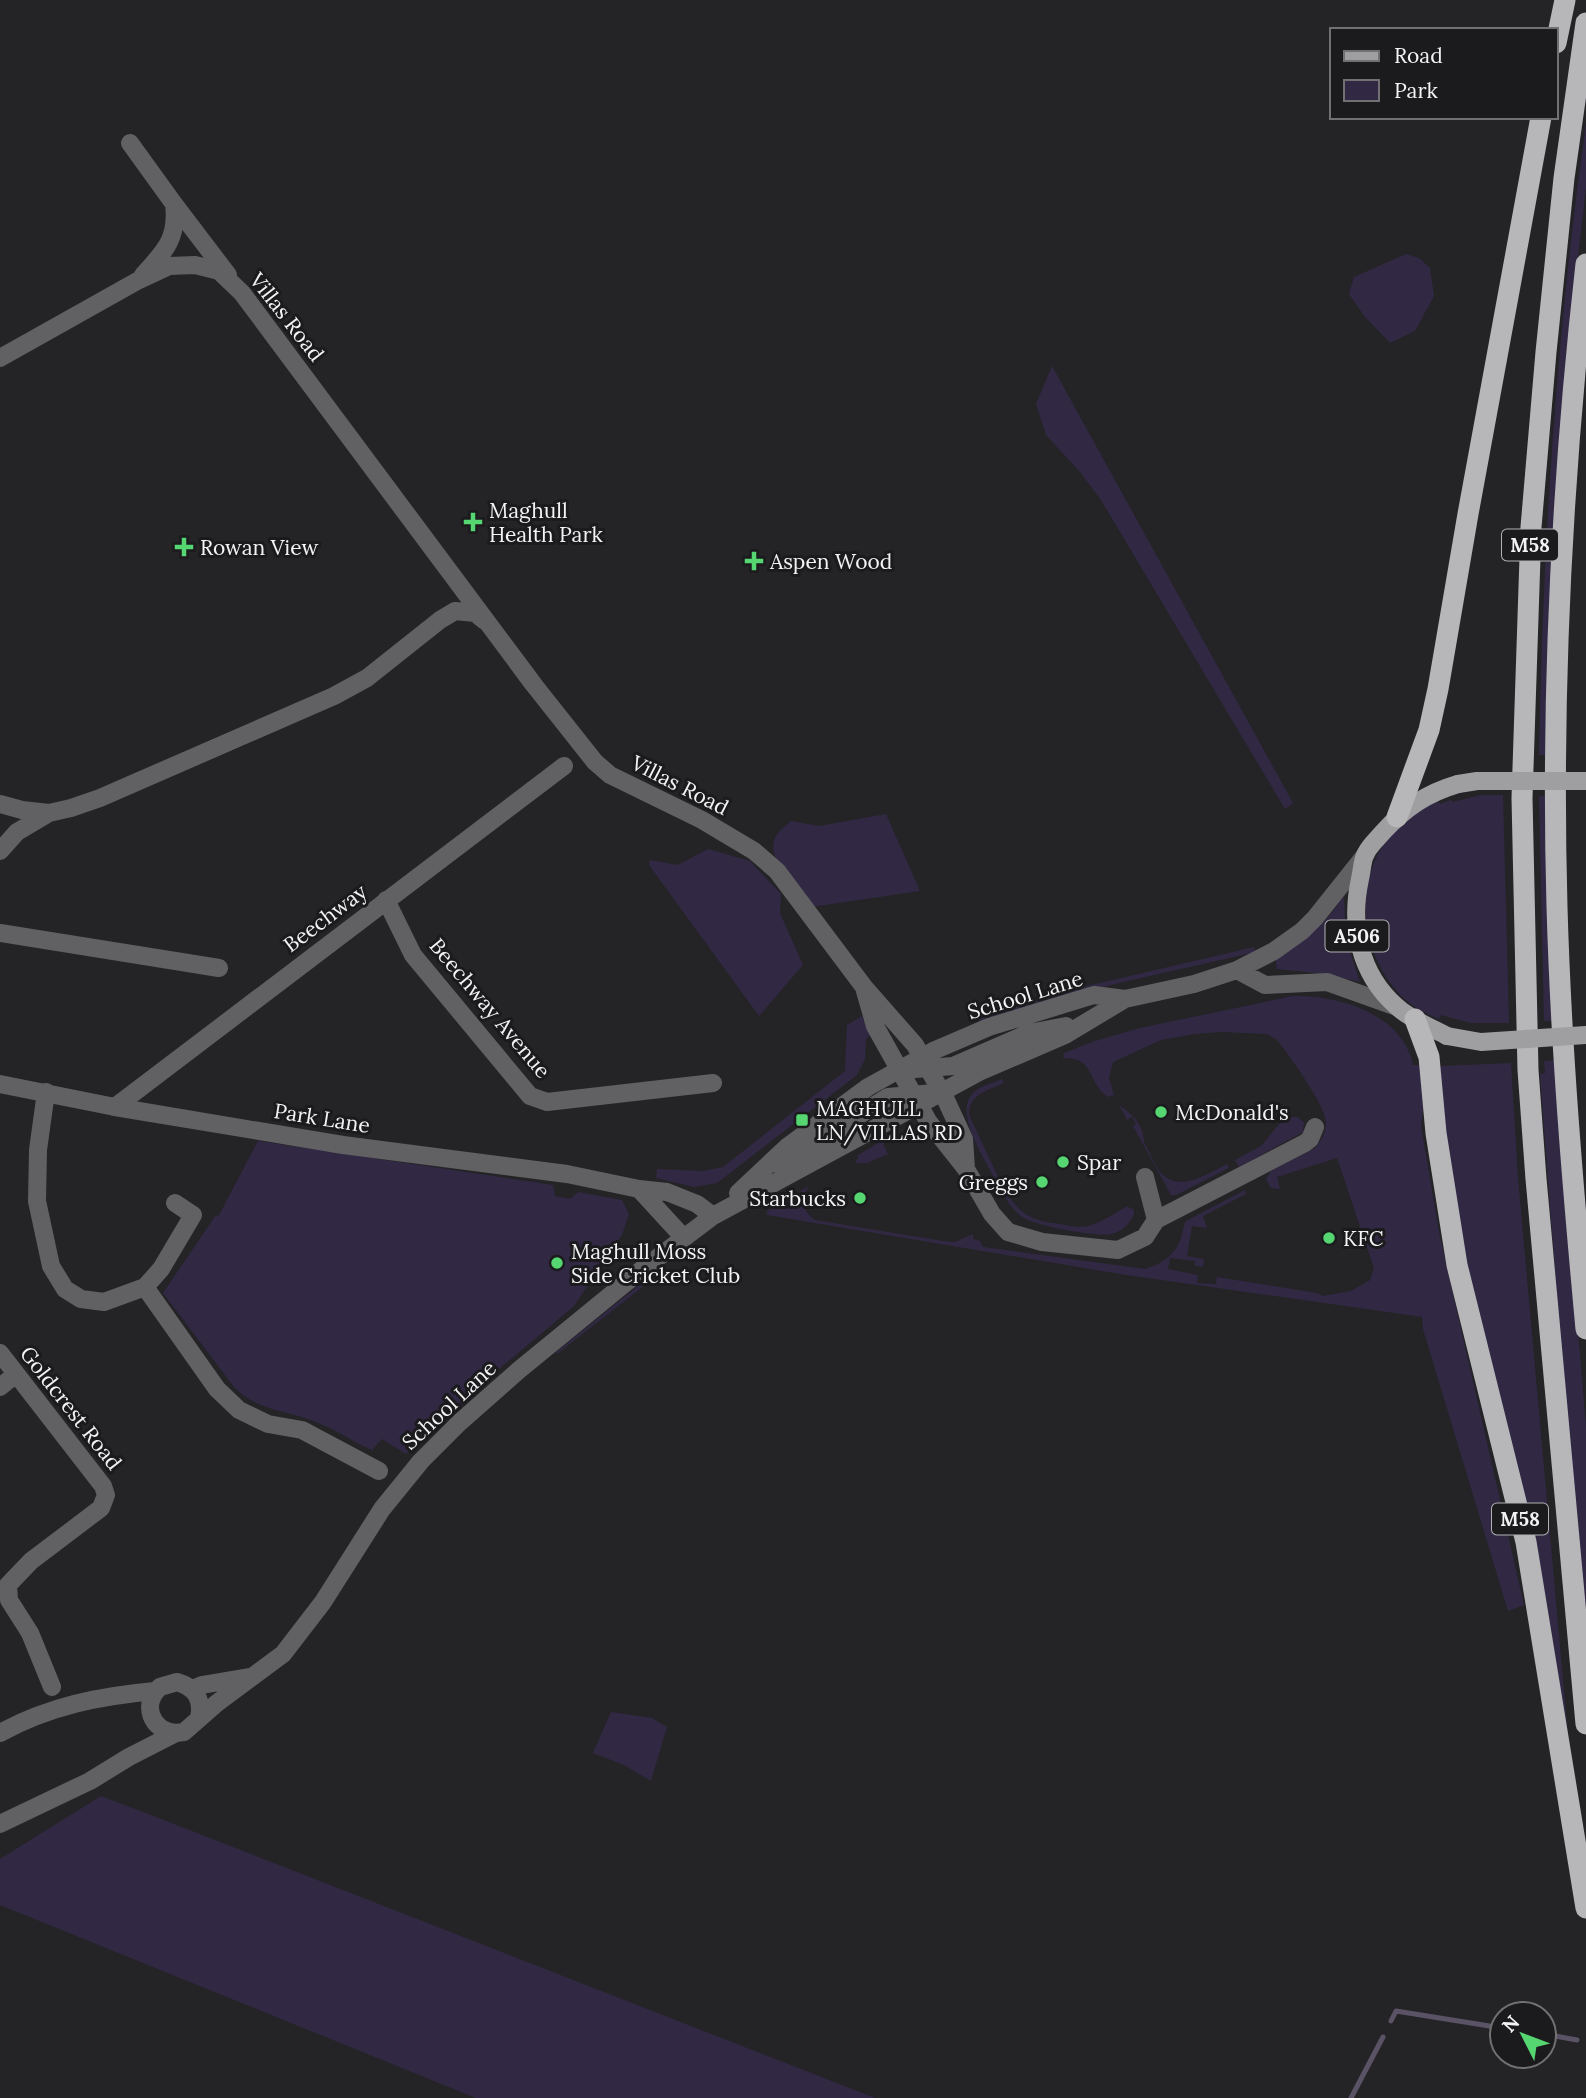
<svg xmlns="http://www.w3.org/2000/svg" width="1586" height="2098" font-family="Lora,serif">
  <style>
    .green { fill: #312944 }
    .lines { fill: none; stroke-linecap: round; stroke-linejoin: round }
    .stream { stroke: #5a5366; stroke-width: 5 }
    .minor { stroke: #616163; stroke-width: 18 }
    .tertiary { stroke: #616163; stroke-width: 18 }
    .primary { stroke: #9f9ea1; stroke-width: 18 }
    .motorway { stroke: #b7b7ba; stroke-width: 21 }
    .primary-bridge { stroke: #9f9ea1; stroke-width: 18 }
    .poi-dot { fill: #56d671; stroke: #1b1a1d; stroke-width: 2.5 }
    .labels { text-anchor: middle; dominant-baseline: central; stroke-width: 6; stroke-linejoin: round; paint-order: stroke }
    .shield { fill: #1b1a1d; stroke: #b2b2b4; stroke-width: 2 }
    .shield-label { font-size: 19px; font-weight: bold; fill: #f3f3f5 }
    .street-label { font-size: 21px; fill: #f3f3f5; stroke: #1b1a1d }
    .poi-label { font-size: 21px; fill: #f3f3f5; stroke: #1b1a1d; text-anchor: start }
  </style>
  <rect width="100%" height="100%" fill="#242326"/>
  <path class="green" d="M 1586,124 L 1586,188 L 1577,266 L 1547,755 L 1539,755 C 1543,544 1556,334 1586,124 Z
    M 1406,254 L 1419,258 L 1430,268 L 1434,296 L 1415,331 L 1390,343 L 1365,317 L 1349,294 L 1354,277 Z
    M 1052,366 L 1293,803 L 1285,809 L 1101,500 L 1080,472 L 1046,435 L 1036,404 Z
    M 1481,795 L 1503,795 L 1509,1023 L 1470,1023 L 1441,1015 L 1439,1019 C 1428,1014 1416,1009 1407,1001 C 1358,959 1350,873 1398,827 C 1409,816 1424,808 1438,801 L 1440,804 L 1451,800 L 1452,802 Z
    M 1539,796 L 1546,796 L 1552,1021 L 1544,1021 Z
    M 886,814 L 920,891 L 811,907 C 799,891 768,862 774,841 C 776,833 785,826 791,821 L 819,826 Z
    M 708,849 L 750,861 L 781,894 L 780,913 L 803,965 L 759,1016 L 649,865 L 650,860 L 678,865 Z
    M 1342,898 L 1344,898 L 1346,940 L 1360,982 L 1325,974 L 1277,969 L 1275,956 C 1303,940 1325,926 1342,898 Z
    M 1254,947 L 1255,952 C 1163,974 1070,991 980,1022 L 979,1019 L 1087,986 Z
    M 1293,996 C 1339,995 1403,1014 1413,1065 L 1421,1065 L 1425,1095 L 1421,1126 L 1440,1237 L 1524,1605 L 1508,1611 L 1423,1329 L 1422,1317 L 1120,1274 L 767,1215 L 767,1211 L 809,1186 C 800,1198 802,1211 815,1220 L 943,1241 L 955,1242 L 973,1234 L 973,1239 L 980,1241 L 983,1247 L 1145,1269 C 1161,1264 1175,1256 1181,1238 C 1183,1232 1183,1227 1186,1221 L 1245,1190 L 1246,1194 L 1203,1216 L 1207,1228 L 1192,1226 L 1187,1256 L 1204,1259 L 1203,1267 L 1195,1266 L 1195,1261 L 1170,1258 L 1168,1269 L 1198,1275 L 1197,1283 L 1216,1284 L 1217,1277 L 1317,1293 L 1323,1296 L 1351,1291 L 1370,1280 L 1374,1268 L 1337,1158 L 1277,1177 L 1280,1189 L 1271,1188 L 1266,1179 L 1271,1171 L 1315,1148 C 1323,1139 1328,1129 1325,1117 C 1322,1102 1288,1053 1277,1040 L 1267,1034 L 1222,1032 L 1195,1034 L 1161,1040 L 1113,1062 L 1109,1078 L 1114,1095 L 1108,1097 C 1087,1083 1095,1056 1063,1058 L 1064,1053 L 1095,1041 L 1140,1028 Z
    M 862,1016 L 870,1035 L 866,1039 L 865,1059 L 857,1075 L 717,1183 L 694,1187 L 656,1178 L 657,1169 L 703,1171 L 723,1167 L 845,1071 L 847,1025 Z
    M 1555,1060 L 1586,1426 L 1586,1621 L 1561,1350 L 1540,1074 L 1545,1073 L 1544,1061 Z
    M 1511,1063 L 1518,1178 L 1567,1724 L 1565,1725 L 1460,1236 L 1441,1115 L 1441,1066 Z
    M 1002,1079 L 1004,1083 C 988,1090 968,1095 969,1115 L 999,1179 L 996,1181 C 986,1161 954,1114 972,1094 C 979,1086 993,1083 1002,1079 Z
    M 1119,1105 C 1132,1114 1144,1125 1144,1142 C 1149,1151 1154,1164 1160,1172 C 1179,1194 1207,1174 1227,1164 L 1229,1168 L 1176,1195 L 1171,1195 L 1133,1126 L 1136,1124 L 1132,1117 L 1127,1120 Z
    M 1292,1117 L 1297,1117 L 1304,1122 L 1303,1132 L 1239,1167 L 1235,1160 L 1261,1146 L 1280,1123 Z
    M 893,1134 L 895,1137 L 883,1144 L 888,1154 L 867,1163 L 855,1163 L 858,1158 L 857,1156 Z
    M 258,1141 L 553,1185 L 555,1196 L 570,1199 L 578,1192 L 622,1200 L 629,1214 L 622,1235 L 574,1306 L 493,1374 L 406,1454 L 382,1439 L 372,1450 C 355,1443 340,1432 323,1425 C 292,1410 259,1413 234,1387 L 163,1293 L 216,1215 L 218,1217 Z
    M 1000,1182 C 1017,1211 1026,1220 1060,1224 C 1069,1226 1079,1228 1088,1226 C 1101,1223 1116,1212 1128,1206 L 1130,1209 L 1133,1208 C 1135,1214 1134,1216 1129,1222 C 1125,1228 1119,1232 1111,1234 C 1096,1237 1037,1226 1024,1218 C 1011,1210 1005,1197 997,1183 Z
    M 643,1282 L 645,1285 L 557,1354 L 556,1352 Z
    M 611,1712 L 652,1718 L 667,1727 L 651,1781 L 624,1765 L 593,1753 Z
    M 101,1796 L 151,1815 L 875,2098 L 476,2098 L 0,1905 L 0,1859 Z"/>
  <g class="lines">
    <path class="stream" d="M 1391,2021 L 1396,2011 L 1502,2028
      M 1544,2034 L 1577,2040
      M 1351,2098 L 1383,2037"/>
    <path class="minor" d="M 130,143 L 174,204
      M 143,275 C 166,250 178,238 174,204 L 228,275
      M 0,358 L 139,280 L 169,266 L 195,265 L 219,271 L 242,293 L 534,685 L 595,762 L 610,775 L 702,820 L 754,851 L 777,871 L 864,987 L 915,1045 L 946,1100 L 964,1139 L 966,1169
      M 0,804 L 22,810 L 49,813 L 71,808 L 100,798 L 334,696 L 367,678 L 440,620 L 455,611 L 475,613 L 485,621
      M 0,851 L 17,832 L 49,813
      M 386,900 L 413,955 L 530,1096 L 547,1102 L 713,1083
      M 0,933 L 219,968
      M 865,991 L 875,1026 L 928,1121 L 966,1169 L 992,1214 L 1008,1232 L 1042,1242 L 1118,1250 L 1145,1237 L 1156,1220 L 1305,1143 L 1310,1139 L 1315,1127
      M 46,1092 L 38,1150 L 37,1201 L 51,1266 L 65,1289 L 81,1299 L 104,1302 L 145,1287 L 161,1269 L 193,1215 L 175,1203
      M 115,1107 L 564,766
      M 1145,1177 L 1156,1220
      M 145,1287 L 217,1389 L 239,1410 L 268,1424 L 302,1430 L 379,1471
      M 0,1353 L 103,1486 L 106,1495 L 101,1508 L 31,1561 L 8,1585 L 9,1600 L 30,1633 L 52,1687
      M 0,1387 L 16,1374
      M 0,1733 C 49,1706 100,1696 155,1691"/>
    <path class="tertiary" d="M 1237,970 L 1265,985 L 1327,982 L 1397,1007
      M 903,1070 L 953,1066 L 1029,1033 L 1066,1026
      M 0,1084 L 115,1107 L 343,1145 L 567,1174 L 639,1189 L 667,1192 L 697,1204 L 713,1216
      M 779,1165 L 888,1097 L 934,1093
      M 639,1189 L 684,1238
      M 738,1193 L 787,1147 L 845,1104 L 868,1087 L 933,1051 L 989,1027 L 1094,995 L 1125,999
      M 193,1689 L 202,1685 L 249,1677
      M 176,1733 C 151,1731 141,1704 160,1687 L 177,1682 C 195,1687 203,1699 199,1718
      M 0,1824 L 90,1781 L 129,1757 L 176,1733 L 184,1732 L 217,1703 L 283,1654 L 323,1602 L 382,1509 L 421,1461 L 459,1423 L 519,1370 L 640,1271 L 713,1216 L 979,1072 L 1065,1035 L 1125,999 L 1194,984 L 1237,970 L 1274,951 L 1302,931 L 1315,918 L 1366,854"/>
    <path class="primary" d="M 1447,1036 C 1430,1027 1410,1019 1396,1006 C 1359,973 1350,925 1360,879 C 1362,871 1362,860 1366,853 C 1370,845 1378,838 1383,832 C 1405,808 1427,793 1458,784"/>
    <path class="motorway" d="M 1586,23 L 1564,178 L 1546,352 L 1531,527 L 1522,798 L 1528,1070 L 1536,1179 L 1586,1724
      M 1556,43 L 1565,0
      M 1586,264 C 1562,477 1551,692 1557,907 C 1561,1048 1573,1189 1586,1329
      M 1397,817 L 1429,730 L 1438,689 L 1468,514 L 1541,117
      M 1415,1019 L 1429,1057 L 1436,1133 L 1457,1265 L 1526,1542 L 1586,1908"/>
    <path class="primary-bridge" d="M 1458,784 L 1477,781 L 1586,781
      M 1447,1036 L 1481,1042 L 1586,1035"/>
  </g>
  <g class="poi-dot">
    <path d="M469.5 511.5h7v7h7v7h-7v7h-7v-7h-7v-7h7z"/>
    <path d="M180.5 536.5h7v7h7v7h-7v7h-7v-7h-7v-7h7z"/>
    <path d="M750.5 550.5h7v7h7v7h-7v7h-7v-7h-7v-7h7z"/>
    <circle cx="1161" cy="1112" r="7"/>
    <rect x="795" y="1113" width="14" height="14" rx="3.5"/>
    <circle cx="1063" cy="1162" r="7"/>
    <circle cx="1042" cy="1182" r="7"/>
    <circle cx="860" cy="1198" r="7"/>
    <circle cx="1329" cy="1238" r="7"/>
    <circle cx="557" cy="1263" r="7"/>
  </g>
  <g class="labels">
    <g class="shield">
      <rect x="1502" y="529.5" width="56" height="31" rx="5"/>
      <rect x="1325.5" y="920.5" width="63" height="31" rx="5"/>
      <rect x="1492" y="1503.5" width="56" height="31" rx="5"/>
    </g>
    <g class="shield-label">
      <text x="1530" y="545">M58</text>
      <text x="1357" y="936">A506</text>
      <text x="1520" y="1519">M58</text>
    </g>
    <g class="street-label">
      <text transform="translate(287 317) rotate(52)">Villas Road</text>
      <text transform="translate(680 785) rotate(27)">Villas Road</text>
      <text transform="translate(325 918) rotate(-37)">Beechway</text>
      <text transform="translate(1025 995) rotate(-17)">School Lane</text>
      <text transform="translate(490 1008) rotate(50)">Beechway Avenue</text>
      <text transform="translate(322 1118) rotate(9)">Park Lane</text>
      <text transform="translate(449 1405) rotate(-43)">School Lane</text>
      <text transform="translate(71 1408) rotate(52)">Goldcrest Road</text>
    </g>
    <g class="poi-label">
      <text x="489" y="510">Maghull<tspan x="489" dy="24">Health Park</tspan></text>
      <text x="200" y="547">Rowan View</text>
      <text x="770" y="561">Aspen Wood</text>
      <text x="816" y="1108">MAGHULL<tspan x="816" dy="24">LN/VILLAS RD</tspan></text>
      <text x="1175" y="1112">McDonald's</text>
      <text x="1077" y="1162">Spar</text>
      <text x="1028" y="1182" text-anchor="end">Greggs</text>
      <text x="846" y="1198" text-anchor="end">Starbucks</text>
      <text x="1343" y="1238">KFC</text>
      <text x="571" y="1251">Maghull Moss<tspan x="571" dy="24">Side Cricket Club</tspan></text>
    </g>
  </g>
  <rect x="1330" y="28" width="228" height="91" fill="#1b1a1d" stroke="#717173" stroke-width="2"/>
  <rect x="1344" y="51" width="35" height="10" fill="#9f9ea1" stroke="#717173" stroke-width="2"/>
  <text x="1394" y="63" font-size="21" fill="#f3f3f5">Road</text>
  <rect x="1344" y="80" width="35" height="21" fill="#312944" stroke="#717173" stroke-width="2"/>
  <text x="1394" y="98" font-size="21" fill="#f3f3f5">Park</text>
  <g transform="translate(1523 2035) rotate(312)"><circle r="33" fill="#1b1a1d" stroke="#717173" stroke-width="2"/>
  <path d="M0-5L12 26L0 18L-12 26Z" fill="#56d671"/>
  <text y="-10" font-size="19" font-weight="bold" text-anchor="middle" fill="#f3f3f5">N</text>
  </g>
</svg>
